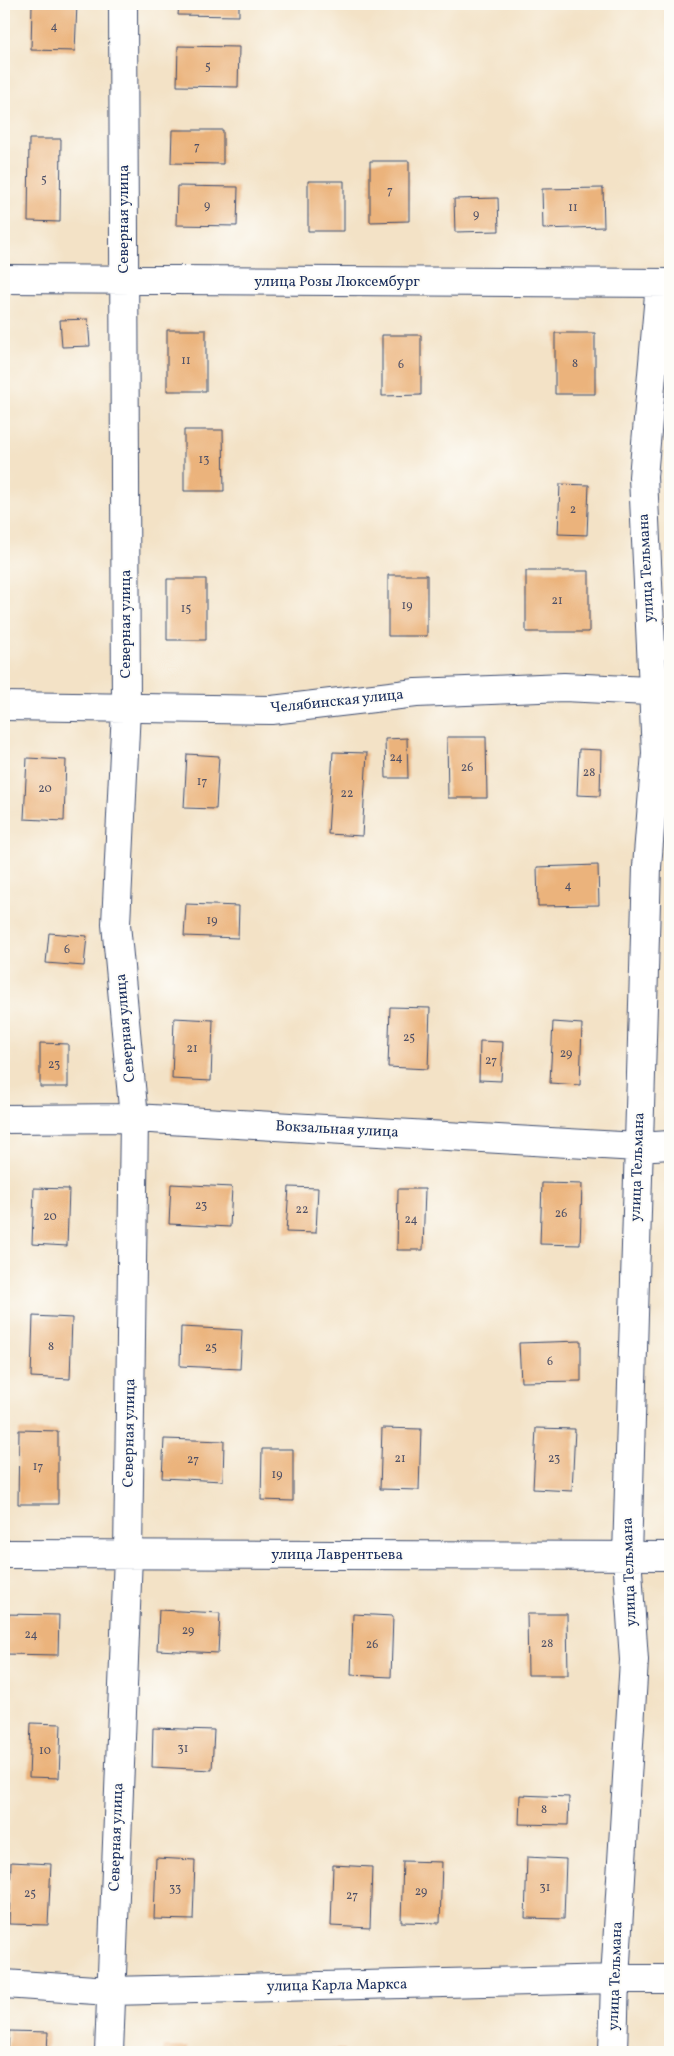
<svg xmlns="http://www.w3.org/2000/svg" width="674" height="2056" font-family="Vollkorn,serif">
  <style>
    .building { fill: #ebb37c }
    .lines { fill: none; stroke-linecap: round; stroke-linejoin: round }
    .minor-casing { stroke: #3b4a6e; stroke-width: 30 }
    .minor { stroke: #fff; stroke-width: 28 }
    .labels { text-anchor: middle; dominant-baseline: central; stroke-width: 4; stroke-linejoin: round; paint-order: stroke }
    .number-label { font-size: 12px; fill: #4f5066 }
    .street-label { font-size: 15px; fill: #1b2f5e; stroke: #fdfcf7 }
  </style>
  <rect width="100%" height="100%" fill="#fdfcf7"/>
  <filter id="ink" filterUnits="userSpaceOnUse"><feTurbulence type="fractalNoise" baseFrequency=".02" numOctaves="2"/><feDisplacementMap in="SourceGraphic" scale="10" xChannelSelector="R" yChannelSelector="G"/><feConvolveMatrix kernelMatrix="1 2 1 2 8 2 1 2 1" color-interpolation-filters="sRGB"/></filter>
  <filter id="wash" filterUnits="userSpaceOnUse"><feTurbulence type="fractalNoise" baseFrequency=".0096" numOctaves="4" result="noise"/><feDisplacementMap in="SourceGraphic" scale="20" xChannelSelector="R" yChannelSelector="G"/><feGaussianBlur stdDeviation="1.12" result="paint"/><feColorMatrix in="noise" values="0 0 0 0 0 0 0 0 0 0 0 0 0 0 0 0 0 1.4 0 .05"/><feComposite in="paint" operator="in"/></filter>
  <g filter="url(#wash)">
    <rect width="100%" height="100%" fill="#f3e2c6"/>
    <g id="blocks">
      <path class="building" d="M 32,4 L 77,4 L 75,51 L 31,50 Z
        M 179,4 L 239,4 L 239,16 L 178,15 Z
        M 178,46 L 239,47 L 238,87 L 177,86 Z
        M 172,130 L 223,130 L 223,164 L 171,163 Z
        M 29,139 L 61,139 L 60,222 L 28,221 Z
        M 370,161 L 409,161 L 409,221 L 370,222 Z
        M 308,181 L 344,181 L 344,231 L 308,231 Z
        M 177,186 L 238,187 L 237,226 L 176,225 Z
        M 603,188 L 604,227 L 543,229 L 542,189 Z
        M 498,198 L 499,231 L 455,232 L 454,199 Z
        M 88,319 L 90,346 L 62,347 L 60,320 Z
        M 167,330 L 206,330 L 206,391 L 167,391 Z
        M 555,333 L 595,333 L 595,394 L 555,394 Z
        M 382,335 L 421,335 L 421,395 L 382,396 Z
        M 184,430 L 223,430 L 224,491 L 184,491 Z
        M 560,484 L 589,485 L 587,535 L 558,534 Z
        M 526,571 L 589,571 L 589,632 L 526,632 Z
        M 388,575 L 427,575 L 427,636 L 388,636 Z
        M 167,579 L 206,579 L 206,640 L 167,640 Z
        M 447,737 L 486,737 L 487,798 L 448,798 Z
        M 407,738 L 408,778 L 386,778 L 385,739 Z
        M 579,749 L 601,750 L 600,796 L 577,795 Z
        M 333,752 L 367,753 L 362,836 L 328,834 Z
        M 187,754 L 219,756 L 216,809 L 184,808 Z
        M 27,758 L 66,760 L 64,821 L 24,819 Z
        M 598,865 L 599,905 L 538,906 L 537,867 Z
        M 186,904 L 239,906 L 238,938 L 184,936 Z
        M 49,933 L 87,936 L 84,966 L 46,963 Z
        M 390,1007 L 430,1008 L 428,1069 L 388,1067 Z
        M 174,1018 L 213,1020 L 211,1081 L 172,1079 Z
        M 553,1022 L 582,1024 L 580,1085 L 550,1083 Z
        M 480,1041 L 503,1042 L 501,1081 L 479,1080 Z
        M 40,1043 L 68,1044 L 68,1087 L 40,1087 Z
        M 542,1183 L 582,1184 L 580,1245 L 540,1244 Z
        M 171,1184 L 232,1187 L 230,1227 L 169,1224 Z
        M 289,1187 L 318,1188 L 316,1233 L 286,1232 Z
        M 34,1188 L 69,1189 L 67,1246 L 32,1244 Z
        M 398,1189 L 425,1189 L 423,1250 L 397,1250 Z
        M 33,1316 L 72,1318 L 70,1379 L 31,1377 Z
        M 181,1327 L 242,1330 L 240,1369 L 180,1366 Z
        M 581,1341 L 581,1381 L 521,1382 L 519,1343 Z
        M 382,1428 L 421,1429 L 419,1490 L 380,1489 Z
        M 536,1428 L 575,1429 L 572,1491 L 533,1489 Z
        M 19,1430 L 58,1431 L 58,1504 L 18,1504 Z
        M 164,1439 L 224,1441 L 223,1481 L 162,1478 Z
        M 262,1449 L 293,1449 L 293,1501 L 261,1500 Z
        M 159,1610 L 220,1613 L 218,1653 L 157,1650 Z
        M 4,1614 L 59,1615 L 58,1655 L 4,1654 Z
        M 353,1614 L 393,1616 L 391,1677 L 351,1675 Z
        M 527,1614 L 567,1614 L 568,1675 L 528,1675 Z
        M 31,1723 L 61,1724 L 59,1778 L 29,1777 Z
        M 153,1728 L 214,1730 L 212,1770 L 152,1767 Z
        M 520,1795 L 569,1797 L 568,1825 L 519,1824 Z
        M 527,1857 L 566,1859 L 564,1919 L 525,1918 Z
        M 156,1858 L 195,1860 L 193,1920 L 154,1919 Z
        M 403,1861 L 442,1862 L 440,1923 L 401,1922 Z
        M 11,1862 L 51,1864 L 48,1925 L 9,1924 Z
        M 333,1865 L 372,1867 L 370,1928 L 331,1926 Z
        M 9,2031 L 48,2032 L 47,2052 L 8,2052 Z
        M 163,2047 L 188,2047 L 187,2052 L 163,2052 Z
        M 314,2049 L 344,2049 L 343,2052 L 314,2052 Z"/>
    </g>
  </g>
  <g filter="url(#ink)">
    <use href="#blocks" fill-opacity="0" stroke="#3b4a6e" stroke-width="1"/>
    <g class="lines">
      <g class="minor-casing">
        <path id="minor" d="M 4,279 L 670,283
          M 4,706 L 272,710 L 416,693 L 564,687 L 670,692
          M 4,1119 L 134,1118 L 638,1147 L 670,1145
          M 4,1554 L 670,1556
          M 4,1984 L 110,1991 L 615,1979 L 670,1979
          M 109,2052 L 128,1555 L 134,1118 L 116,924 L 126,709 L 123,4
          M 613,2052 L 615,1979 L 634,1660 L 627,1556 L 647,867 L 656,753 L 643,477 L 660,283"/>
      </g>
      <use href="#minor" class="minor"/>
    </g>
  </g>
  <g class="labels">
    <g class="number-label">
      <text x="54" y="27">4</text>
      <text x="208" y="67">5</text>
      <text x="197" y="147">7</text>
      <text x="44" y="180">5</text>
      <text x="390" y="191">7</text>
      <text x="207" y="206">9</text>
      <text x="573" y="208">11</text>
      <text x="476" y="215">9</text>
      <text x="186" y="361">11</text>
      <text x="575" y="364">8</text>
      <text x="401" y="365">6</text>
      <text x="204" y="460">13</text>
      <text x="573" y="510">2</text>
      <text x="557" y="601">21</text>
      <text x="407" y="606">19</text>
      <text x="186" y="609">15</text>
      <text x="396" y="758">24</text>
      <text x="467" y="768">26</text>
      <text x="589" y="773">28</text>
      <text x="202" y="782">17</text>
      <text x="45" y="789">20</text>
      <text x="347" y="794">22</text>
      <text x="568" y="886">4</text>
      <text x="212" y="921">19</text>
      <text x="67" y="950">6</text>
      <text x="409" y="1038">25</text>
      <text x="192" y="1049">21</text>
      <text x="566" y="1054">29</text>
      <text x="491" y="1061">27</text>
      <text x="54" y="1065">23</text>
      <text x="201" y="1206">23</text>
      <text x="302" y="1210">22</text>
      <text x="561" y="1214">26</text>
      <text x="50" y="1217">20</text>
      <text x="411" y="1220">24</text>
      <text x="51" y="1347">8</text>
      <text x="211" y="1348">25</text>
      <text x="550" y="1362">6</text>
      <text x="400" y="1459">21</text>
      <text x="554" y="1459">23</text>
      <text x="193" y="1460">27</text>
      <text x="38" y="1467">17</text>
      <text x="277" y="1475">19</text>
      <text x="188" y="1631">29</text>
      <text x="31" y="1635">24</text>
      <text x="547" y="1644">28</text>
      <text x="372" y="1645">26</text>
      <text x="183" y="1749">31</text>
      <text x="45" y="1751">10</text>
      <text x="544" y="1810">8</text>
      <text x="545" y="1888">31</text>
      <text x="175" y="1889">33</text>
      <text x="421" y="1892">29</text>
      <text x="30" y="1894">25</text>
      <text x="352" y="1896">27</text>
    </g>
    <g class="street-label">
      <text transform="translate(124 219) rotate(-90)">Северная улица</text>
      <text x="337" y="282">улица Розы Люксембург</text>
      <text transform="translate(647 568) rotate(-93)">улица Тельмана</text>
      <text transform="translate(126 624) rotate(-90)">Северная улица</text>
      <text transform="translate(337 702) rotate(-6)">Челябинская улица</text>
      <text transform="translate(126 1028) rotate(-95)">Северная улица</text>
      <text transform="translate(337 1130) rotate(3)">Вокзальная улица</text>
      <text transform="translate(638 1167) rotate(-88)">улица Тельмана</text>
      <text transform="translate(130 1433) rotate(-89)">Северная улица</text>
      <text x="337" y="1555">улица Лаврентьева</text>
      <text transform="translate(630 1572) rotate(-92)">улица Тельмана</text>
      <text transform="translate(117 1837) rotate(-88)">Северная улица</text>
      <text transform="translate(616 1976) rotate(-88)">улица Тельмана</text>
      <text transform="translate(337 1986) rotate(-1)">улица Карла Маркса</text>
    </g>
  </g>
  <rect width="674" height="2056" fill="none" stroke="#fdfcf7" stroke-width="20"/>
</svg>
